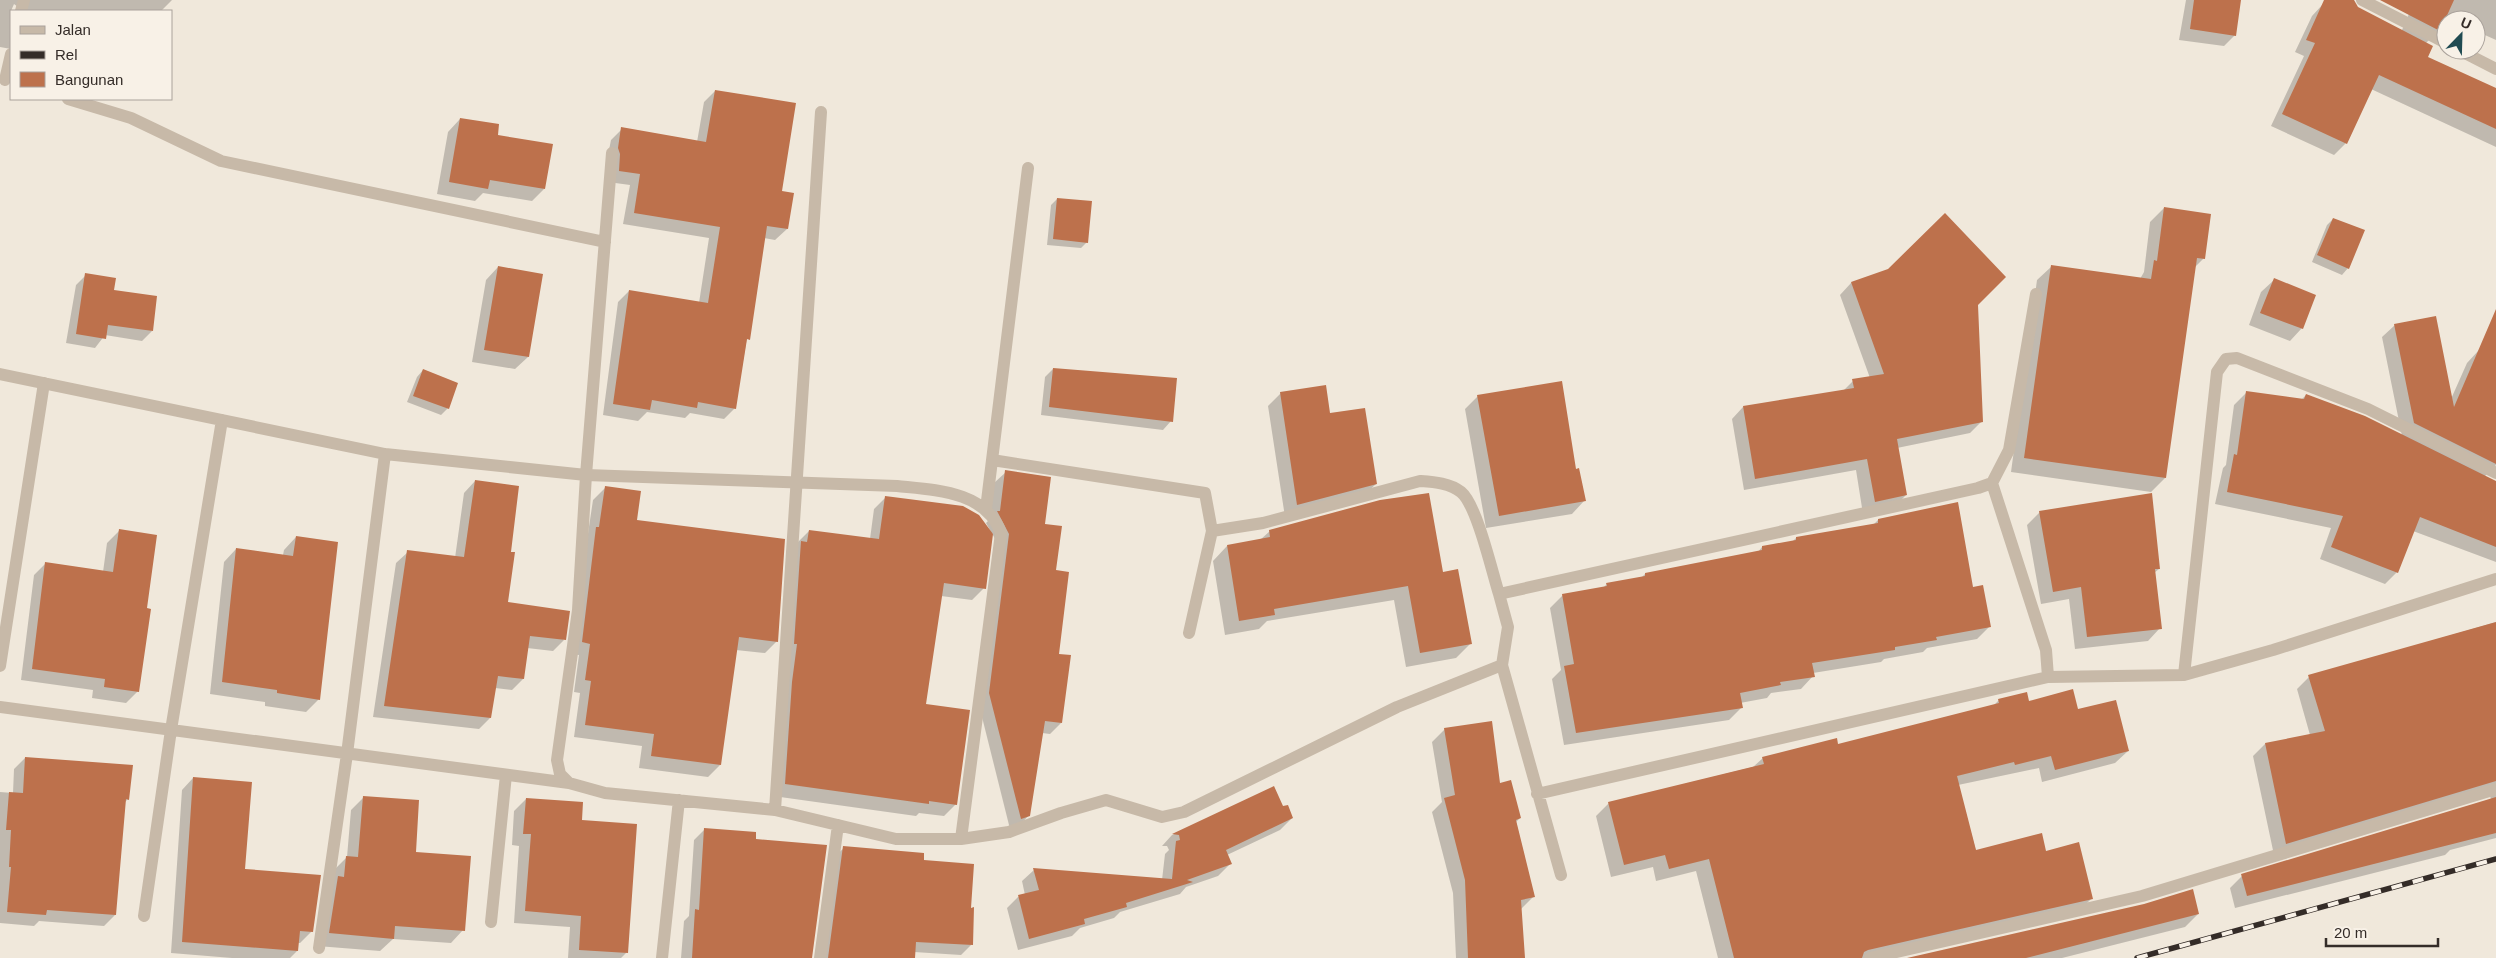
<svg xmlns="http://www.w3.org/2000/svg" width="2496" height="958" font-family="Helvetica,sans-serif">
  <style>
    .shadow { fill: #0003 }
    .building { fill: #bd714c }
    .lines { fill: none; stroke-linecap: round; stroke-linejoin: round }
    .service { stroke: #c7b9a8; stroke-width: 12 }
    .minor { stroke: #c7b9a8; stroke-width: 12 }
    .rail-casing { stroke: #342c28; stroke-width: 5.5 }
    .rail { stroke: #f8f1e7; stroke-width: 4; stroke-dasharray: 11; stroke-linecap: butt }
  </style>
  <rect width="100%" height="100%" fill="#f0e8db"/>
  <path class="shadow" d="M 0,0 L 172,0 L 161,11 L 19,11 L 18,7 L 14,4 L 11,11 L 11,49 L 0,47 Z
    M 2186,0 L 2240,0 L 2235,35 L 2224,46 L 2179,40 Z
    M 2415,0 L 2496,0 L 2496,40 L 2476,31 L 2476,20 L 2452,20 L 2445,17 L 2439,30 L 2426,43 L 2427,58 L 2496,90 L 2496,147 L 2371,89 L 2346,143 L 2334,155 L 2271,126 L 2304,56 L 2295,52 L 2312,16 L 2323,4 L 2402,30 Z
    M 715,91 L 780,192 L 787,229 L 775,240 L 764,238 L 735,408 L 724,419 L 690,413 L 685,418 L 647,412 L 638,421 L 603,415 L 618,302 L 629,291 L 699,303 L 709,238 L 623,224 L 630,185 L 608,182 L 607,160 L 611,140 L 622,129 L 697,142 L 704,102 Z
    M 460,119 L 496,136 L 544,189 L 532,201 L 483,193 L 475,201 L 437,194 L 448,132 Z
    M 1057,199 L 1087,242 L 1081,248 L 1047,245 L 1051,205 Z
    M 2164,208 L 2204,258 L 2194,268 L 2165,478 L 2151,492 L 2011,472 L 2037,280 L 2051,267 L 2140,279 L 2144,272 L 2150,222 Z
    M 2333,219 L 2348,268 L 2342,275 L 2312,262 L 2327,225 Z
    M 498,267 L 528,357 L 515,369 L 472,362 L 486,280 Z
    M 1888,270 L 1976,305 L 1982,421 L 1970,433 L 1897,448 L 1906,495 L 1894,507 L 1863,514 L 1856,470 L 1744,490 L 1732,419 L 1743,407 L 1843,391 L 1853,381 L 1870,378 L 1840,295 L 1851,283 Z
    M 86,275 L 113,291 L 152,331 L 142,341 L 105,335 L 95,348 L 66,343 L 76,285 Z
    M 2274,280 L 2302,328 L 2290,341 L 2249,325 L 2261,292 Z
    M 2395,325 L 2451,399 L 2467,363 L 2479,350 L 2496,357 L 2496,465 L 2484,477 L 2496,486 L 2496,562 L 2413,531 L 2397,572 L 2385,584 L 2320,559 L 2331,528 L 2215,504 L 2223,468 L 2226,465 L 2234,405 L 2246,393 L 2301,400 L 2306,395 L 2402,436 L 2382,337 Z
    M 1053,369 L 1171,421 L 1163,430 L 1041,415 L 1045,377 Z
    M 423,370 L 457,384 L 448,408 L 441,415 L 407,402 L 417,377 Z
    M 1281,393 L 1376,484 L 1363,496 L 1285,517 L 1268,406 Z
    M 1478,396 L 1575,470 L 1584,501 L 1572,514 L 1486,528 L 1465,409 Z
    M 1006,472 L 1043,525 L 1055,572 L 1061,723 L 1050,734 L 1042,733 L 1029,815 L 1018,827 L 1010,829 L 979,705 L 998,545 L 992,533 L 984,588 L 972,600 L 941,596 L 925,705 L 956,804 L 944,816 L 919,813 L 916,816 L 773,796 L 797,543 L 809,531 L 870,539 L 874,509 L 886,497 L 991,532 L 986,523 L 989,520 L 994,483 Z
    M 475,481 L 509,553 L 507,603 L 564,640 L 553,651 L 527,648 L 523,679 L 512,690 L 495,688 L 490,718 L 479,729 L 373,717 L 396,563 L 408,552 L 455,558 L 464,493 Z
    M 605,488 L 636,521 L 777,641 L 765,653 L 736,650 L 720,765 L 708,777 L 639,768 L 642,746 L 574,737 L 580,693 L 574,692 L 579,655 L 570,654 L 593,500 Z
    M 2040,512 L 2159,569 L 2154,573 L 2160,628 L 2148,641 L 2075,649 L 2069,599 L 2041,604 L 2027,525 Z
    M 1878,520 L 1972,588 L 1989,627 L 1977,639 L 1927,648 L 1923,652 L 1884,659 L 1881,662 L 1813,673 L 1813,676 L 1801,689 L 1771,693 L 1767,698 L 1740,703 L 1741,708 L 1729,720 L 1564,745 L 1552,679 L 1561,670 L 1550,608 L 1563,595 L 1603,588 L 1607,584 L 1641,578 L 1645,574 L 1758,552 L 1762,547 L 1792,542 L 1796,538 L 1873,525 Z
    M 119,531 L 146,609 L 138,691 L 126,703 L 92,698 L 93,690 L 21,680 L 34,575 L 46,563 L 103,572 L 107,543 Z
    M 1270,531 L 1442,573 L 1470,644 L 1456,658 L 1406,667 L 1394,600 L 1267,621 L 1259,629 L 1225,635 L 1213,561 L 1227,546 L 1260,540 Z
    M 296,537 L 319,699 L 306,712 L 265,706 L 265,702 L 210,694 L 224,562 L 236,549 L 283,555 L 284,550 Z
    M 2496,622 L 2496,838 L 2450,850 L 2445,855 L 2235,908 L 2230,888 L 2242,876 L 2491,800 L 2490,795 L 2274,855 L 2253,756 L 2265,744 L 2310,735 L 2297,689 L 2309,677 Z
    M 1999,700 L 2028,702 L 2077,711 L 2128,751 L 2115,763 L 2042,782 L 2039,768 L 1958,785 L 1976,851 L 2045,852 L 2091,899 L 2079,911 L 1874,958 L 1718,958 L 1696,871 L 1656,881 L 1653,867 L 1611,877 L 1596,816 L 1609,803 L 1753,767 L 1763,758 L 1838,745 L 1994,705 Z
    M 1445,729 L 1499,785 L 1520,818 L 1516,822 L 1534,896 L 1520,910 L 1523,958 L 1456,958 L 1453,893 L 1432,812 L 1442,802 L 1432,742 Z
    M 25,758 L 128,799 L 124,803 L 115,915 L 104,926 L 39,921 L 34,926 L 0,923 L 0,792 L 13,793 L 14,769 Z
    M 193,778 L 244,870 L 312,931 L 300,943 L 298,943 L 297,951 L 290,958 L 232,958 L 171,953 L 182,790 Z
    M 1273,788 L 1283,807 L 1292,818 L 1280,830 L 1227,855 L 1230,864 L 1218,876 L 1186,887 L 1180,894 L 1120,912 L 1114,918 L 1080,928 L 1072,936 L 1018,950 L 1007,908 L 1018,897 L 1025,895 L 1022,881 L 1034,870 L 1162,880 L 1165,854 L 1169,850 L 1167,846 L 1162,846 L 1172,835 Z
    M 363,798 L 414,853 L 463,930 L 451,943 L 393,939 L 380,951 L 317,946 L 334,870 L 347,857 L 351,810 Z
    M 526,799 L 581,821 L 626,953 L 621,958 L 568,958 L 570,927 L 514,923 L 519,846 L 512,845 L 514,811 Z
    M 705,829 L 754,840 L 811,958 L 681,958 L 684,921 L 689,916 L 694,840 Z
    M 844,848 L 922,861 L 970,909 L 972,944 L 961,955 L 914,952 L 914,958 L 819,958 L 833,858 Z
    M 2198,914 L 2185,927 L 2062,958 L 1912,958 Z"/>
  <path class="building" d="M 2194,0 L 2241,0 L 2236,36 L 2190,29 Z
    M 2324,0 L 2354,0 L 2358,7 L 2433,46 L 2428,57 L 2496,88 L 2496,129 L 2379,75 L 2347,144 L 2282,114 L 2315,43 L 2306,40 Z
    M 2380,0 L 2454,0 L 2440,31 Z
    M 715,90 L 796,103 L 782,191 L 794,193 L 788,229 L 767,226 L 750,340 L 747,339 L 736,409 L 698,402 L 697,408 L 652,400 L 650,410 L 613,404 L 629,290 L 708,303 L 720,227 L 634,213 L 640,174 L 619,171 L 620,154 L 618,148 L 621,127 L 706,142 Z
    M 460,118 L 499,124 L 498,135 L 553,144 L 545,189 L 490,180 L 488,189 L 449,182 Z
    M 1057,198 L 1092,201 L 1088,243 L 1053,239 Z
    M 2164,207 L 2211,214 L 2205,259 L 2197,258 L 2166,478 L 2024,458 L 2051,265 L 2151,279 L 2154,260 L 2157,261 Z
    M 1945,213 L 2006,277 L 1978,305 L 1983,422 L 1897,439 L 1907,495 L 1875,502 L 1867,459 L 1755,479 L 1743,406 L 1854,388 L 1852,379 L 1884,374 L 1851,282 L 1888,269 Z
    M 2333,218 L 2365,230 L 2349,269 L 2317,255 Z
    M 498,266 L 543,274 L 529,357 L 484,350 Z
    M 85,273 L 116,278 L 114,290 L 157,296 L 153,331 L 108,325 L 106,339 L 76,334 Z
    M 2274,278 L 2316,295 L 2303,329 L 2260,313 Z
    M 2496,309 L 2496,464 L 2414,423 L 2394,324 L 2436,316 L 2454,407 Z
    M 1053,368 L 1177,378 L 1173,422 L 1049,407 Z
    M 423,369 L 458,383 L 449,409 L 413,396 Z
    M 1562,381 L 1576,469 L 1579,468 L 1586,501 L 1499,516 L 1477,395 Z
    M 1326,385 L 1330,413 L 1365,408 L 1377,484 L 1297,505 L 1280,392 Z
    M 2246,391 L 2304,399 L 2306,394 L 2365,416 L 2496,481 L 2496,547 L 2420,517 L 2398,573 L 2331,547 L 2343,516 L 2227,492 L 2234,454 L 2237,455 Z
    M 1005,470 L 1051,477 L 1045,524 L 1062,526 L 1056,570 L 1069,572 L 1059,654 L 1071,655 L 1062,723 L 1045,721 L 1030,816 L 1021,819 L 989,693 L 1009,534 L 997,511 L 1000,511 Z
    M 475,480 L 519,486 L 511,552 L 515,552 L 508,602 L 570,611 L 566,640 L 530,636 L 524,679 L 498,676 L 491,718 L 384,706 L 407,550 L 464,557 Z
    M 605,486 L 641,491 L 637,520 L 785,539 L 778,642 L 739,637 L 721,765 L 651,756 L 654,734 L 585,725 L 591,681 L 585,680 L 590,644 L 582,642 L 596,527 L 599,527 Z
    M 1429,493 L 1443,572 L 1458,569 L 1472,644 L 1420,653 L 1408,586 L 1274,609 L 1275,615 L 1239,621 L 1227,545 L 1270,537 L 1269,530 L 1380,500 Z
    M 2152,493 L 2160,569 L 2155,569 L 2162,629 L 2087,637 L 2081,587 L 2053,592 L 2039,511 Z
    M 885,496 L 963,506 L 979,515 L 993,534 L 986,589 L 944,583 L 926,704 L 970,710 L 957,805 L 929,801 L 929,804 L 785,784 L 792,682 L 797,644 L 794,644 L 801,541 L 807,542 L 809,530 L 879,539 Z
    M 1958,502 L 1973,587 L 1983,585 L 1991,627 L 1936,637 L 1937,640 L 1895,647 L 1895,650 L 1812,663 L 1815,677 L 1780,682 L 1781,685 L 1740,693 L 1743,708 L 1576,733 L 1564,666 L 1574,664 L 1562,594 L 1607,586 L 1606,583 L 1645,576 L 1645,573 L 1762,550 L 1762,546 L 1796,540 L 1796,537 L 1878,523 L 1878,519 Z
    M 119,529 L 157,535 L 147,608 L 151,609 L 139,692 L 104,687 L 105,679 L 32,669 L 45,562 L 113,572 Z
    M 296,536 L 338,542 L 320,700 L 277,693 L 277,690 L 222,682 L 236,548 L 293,556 Z
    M 2496,622 L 2496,781 L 2286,844 L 2265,743 L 2325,731 L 2308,675 Z
    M 2073,689 L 2078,709 L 2116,700 L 2129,751 L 2055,770 L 2051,756 L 2015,765 L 2014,762 L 1957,776 L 1976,850 L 2042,833 L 2046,851 L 2079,842 L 2093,899 L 1868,950 L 1864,952 L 1862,958 L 1734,958 L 1709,859 L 1669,869 L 1665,855 L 1624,865 L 1608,802 L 1764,764 L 1762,757 L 1837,738 L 1838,744 L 1999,703 L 1998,699 L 2027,692 L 2029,701 Z
    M 1492,721 L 1500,783 L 1511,780 L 1521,818 L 1516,820 L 1535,897 L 1521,900 L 1525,958 L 1468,958 L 1465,880 L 1444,798 L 1455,795 L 1444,728 Z
    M 25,757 L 133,765 L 129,800 L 126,799 L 116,915 L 47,910 L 46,915 L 7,912 L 11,867 L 9,867 L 11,830 L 6,830 L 9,792 L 23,793 Z
    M 193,777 L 252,782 L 245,869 L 321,875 L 313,932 L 300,931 L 298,951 L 182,942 Z
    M 1274,786 L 1283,806 L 1288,805 L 1293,818 L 1226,850 L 1232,864 L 1187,880 L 1193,882 L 1126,903 L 1127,907 L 1084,919 L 1085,924 L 1029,939 L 1018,895 L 1039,890 L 1033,868 L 1172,879 L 1176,841 L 1180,840 L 1179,835 L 1172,834 Z
    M 363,796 L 419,800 L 416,852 L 471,856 L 465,931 L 395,926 L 394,939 L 329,933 L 338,876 L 344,877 L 346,856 L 358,857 Z
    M 2496,797 L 2496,833 L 2247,896 L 2241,874 Z
    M 526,798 L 583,802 L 582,820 L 637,824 L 628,953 L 579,950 L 581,916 L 525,911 L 531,834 L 523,834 Z
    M 704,828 L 756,832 L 756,839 L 827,845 L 812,958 L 692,958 L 695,909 L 699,910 Z
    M 843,846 L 924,853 L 924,860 L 974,864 L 971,908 L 974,907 L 973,945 L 916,942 L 915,958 L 828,958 Z
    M 2193,889 L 2199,914 L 2026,958 L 1907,958 L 2144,904 Z"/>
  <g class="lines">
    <path class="service" d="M 2362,0 L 2446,43
      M 2459,50 L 2496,69"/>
    <path class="minor" d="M 21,11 L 24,0
      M 5,80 L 11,54
      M 68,99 L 131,118 L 221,161 L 605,242
      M 0,374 L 385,454 L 586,475 L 897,486 C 935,490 986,491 1001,533 L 961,839
      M 992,460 L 1205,493 L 1212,531 L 1189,633
      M 986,509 L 1028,168
      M 1212,531 L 1263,523 L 1420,481 C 1434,482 1450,483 1461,492 C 1477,505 1492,572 1499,594
      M 1502,665 L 1508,627 L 1499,594 L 1978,488 L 1992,483 L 2009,450 L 2036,294
      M 0,666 L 44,383
      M 2184,675 L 2217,372 L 2226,359 L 2237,358 L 2368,409 L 2496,473
      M 2048,677 L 2184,675 L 2273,650 L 2496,579
      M 0,707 L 569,783 L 605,793 L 775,810 L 896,839 L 961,839 L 1009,832 L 1061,813 L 1106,800 L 1162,817 L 1184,812 L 1397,707 L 1502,665 L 1561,875
      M 569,783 L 560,774 L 557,760 L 578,610 L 586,475 L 612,153
      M 1537,794 L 2048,677 L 2046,650 L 1992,483
      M 775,810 L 821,112
      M 144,916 L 171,730 L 222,420
      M 491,922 L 506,775
      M 319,948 L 347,754 L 385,454
      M 662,958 L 679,800
      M 820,958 L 838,825
      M 1870,958 L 2142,896 L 2496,789"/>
    <g class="rail-casing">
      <path id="rail" d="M 2137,958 L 2496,859"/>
    </g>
    <use href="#rail" class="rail"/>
  </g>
  <rect x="10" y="10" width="162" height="90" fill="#f8f1e7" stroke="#aaa29b"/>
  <rect x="20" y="26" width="25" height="8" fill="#c7b9a8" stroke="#aaa29b"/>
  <text x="55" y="35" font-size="15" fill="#342c28">Jalan</text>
  <rect x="20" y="51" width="25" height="8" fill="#342c28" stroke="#aaa29b"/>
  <text x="55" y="60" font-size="15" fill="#342c28">Rel</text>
  <rect x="20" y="72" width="25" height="15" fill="#bd714c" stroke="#aaa29b"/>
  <text x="55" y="85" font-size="15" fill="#342c28">Bangunan</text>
  <g transform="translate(2461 35) rotate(23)"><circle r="24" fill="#f8f1e7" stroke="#aaa29b"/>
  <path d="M0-4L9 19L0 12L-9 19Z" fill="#204b52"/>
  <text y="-8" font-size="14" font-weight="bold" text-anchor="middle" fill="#342c28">U</text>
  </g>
  <path d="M2326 938v8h112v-8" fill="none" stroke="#342c28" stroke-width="2.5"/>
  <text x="2334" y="938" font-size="15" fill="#342c28" stroke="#f8f1e7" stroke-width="4" paint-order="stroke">20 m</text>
</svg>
